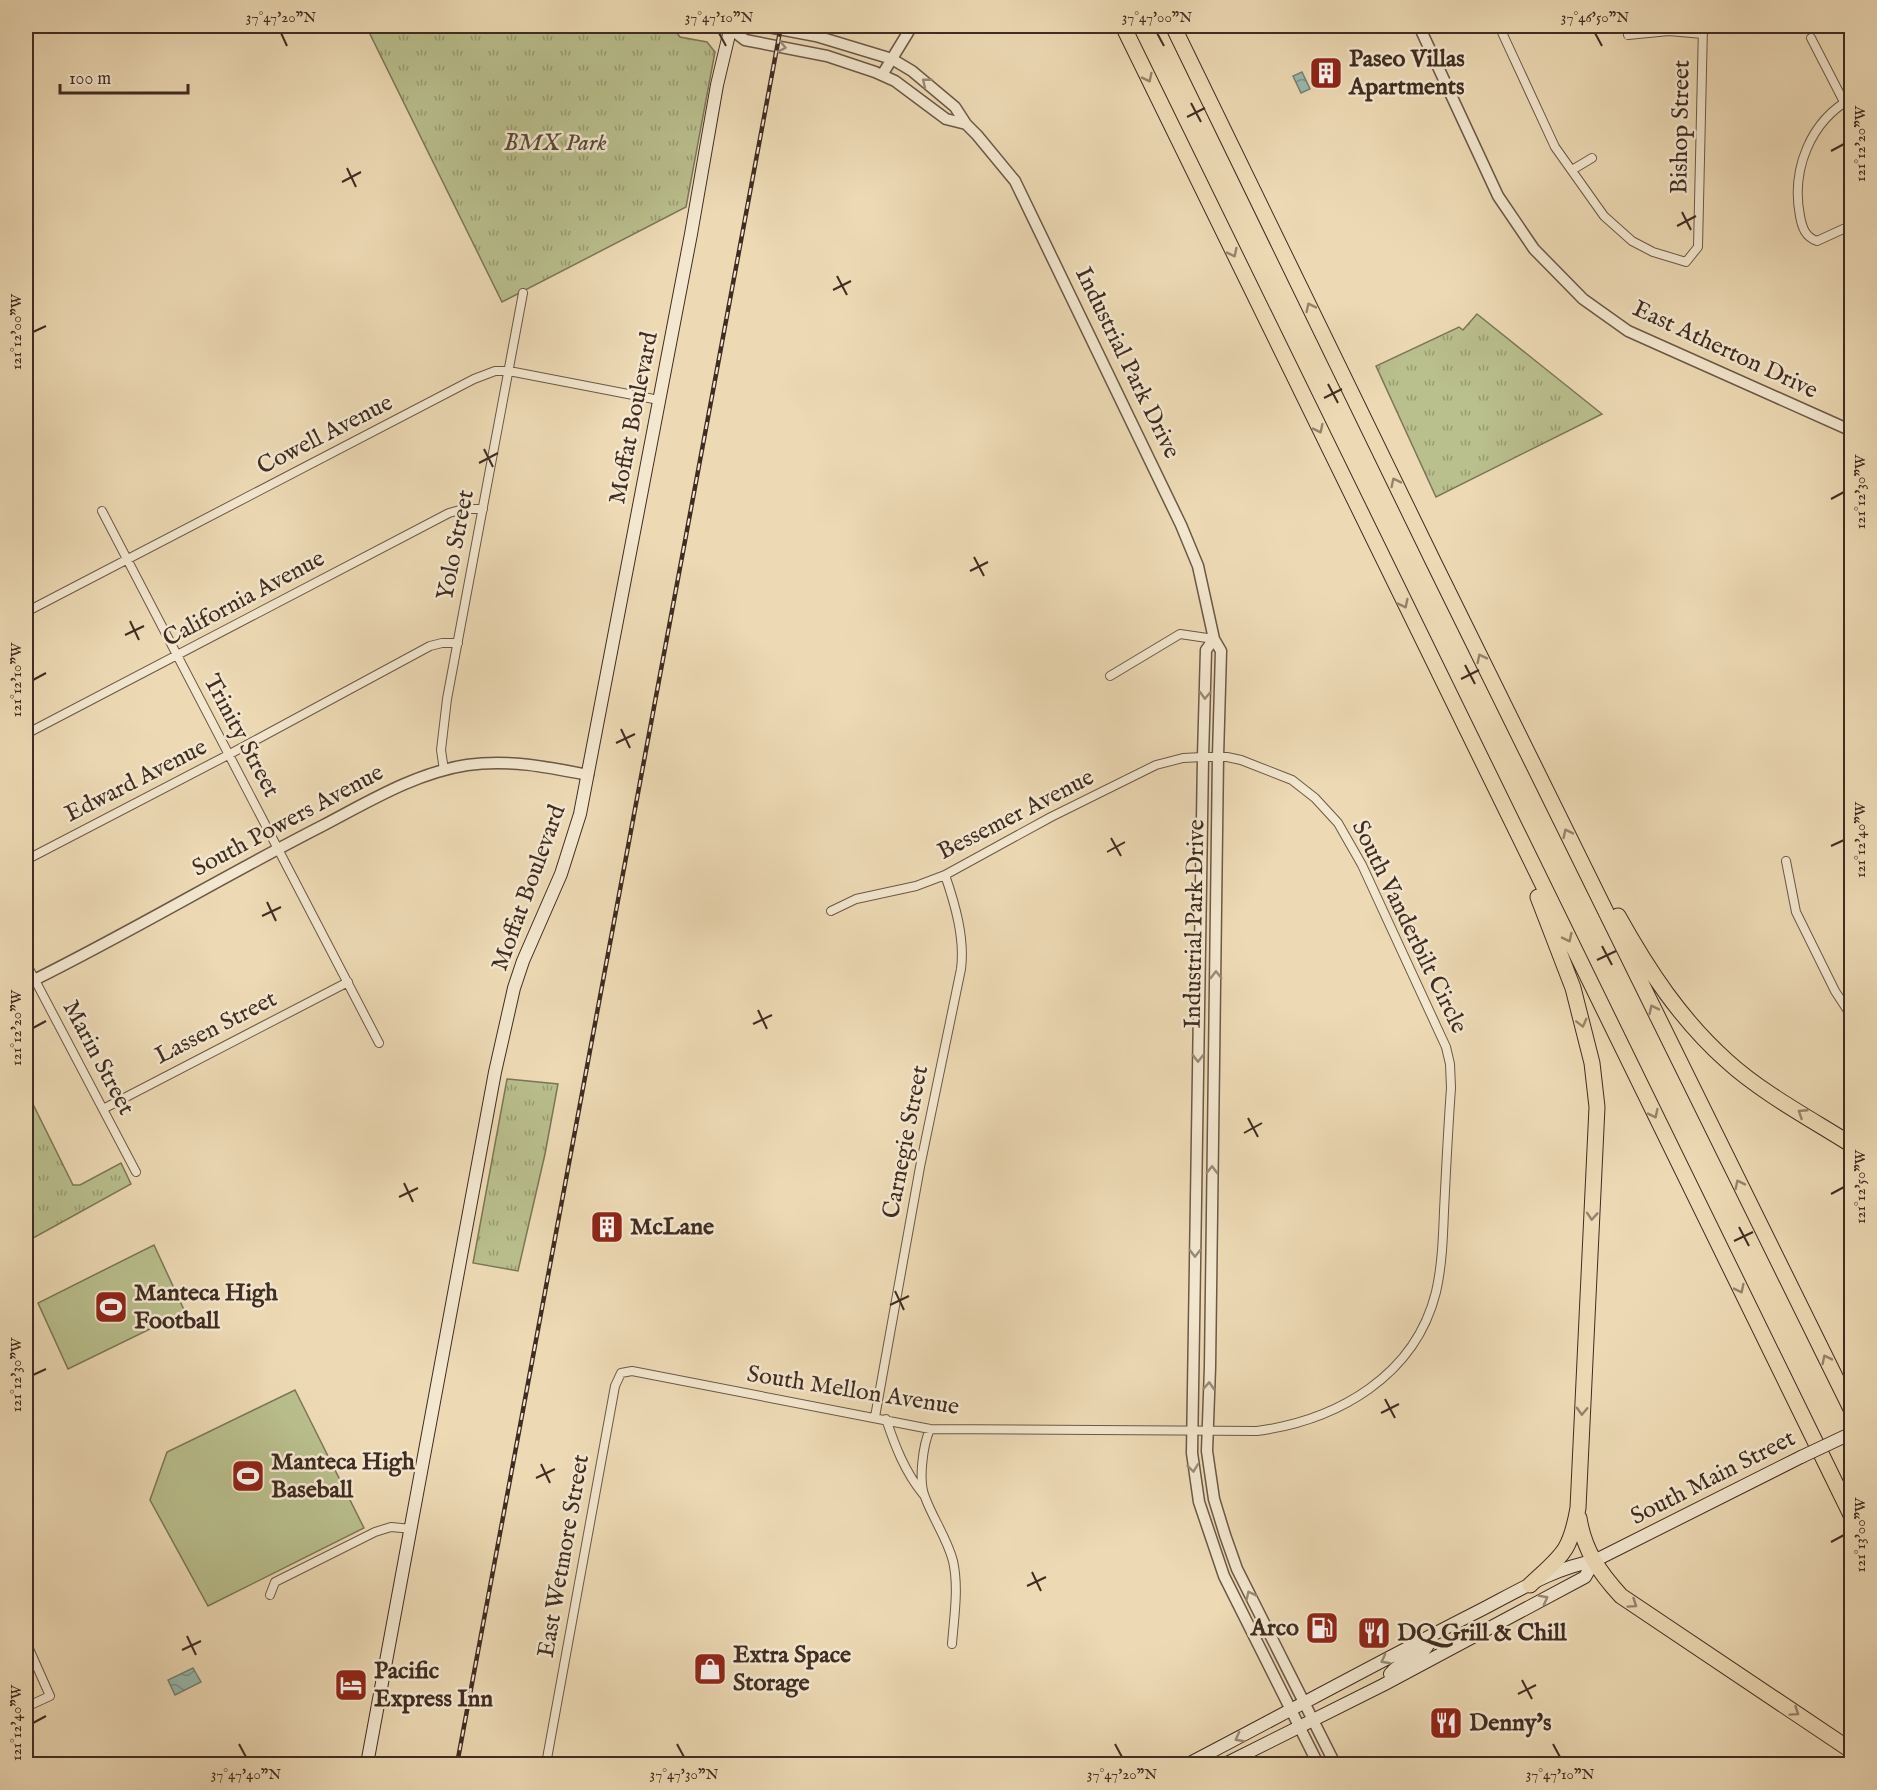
<svg xmlns="http://www.w3.org/2000/svg" width="1877" height="1790" font-family="'IM FELL English',serif">
  <style>
    .green { fill: #b9bf8d; stroke: #7c7658; stroke-width: 1.5 }
    .park { fill: url(#park-tufts); stroke: #7c7658; stroke-width: 1.5 }
    .water { fill: url(#water-waves); stroke: #758177; stroke-width: 1.5 }
    .lines { fill: none; stroke-linecap: round; stroke-linejoin: round }
    .minor-casing { stroke: #6b5847; stroke-width: 10 }
    .tertiary-casing { stroke: #6b5847; stroke-width: 13 }
    .secondary-casing { stroke: #402c22; stroke-width: 14 }
    .motorway-casing { stroke: #402c22; stroke-width: 17 }
    .minor { stroke: #f3e7cf; stroke-width: 8 }
    .tertiary { stroke: #f3e7cf; stroke-width: 10 }
    .secondary { stroke: #f3e7cf; stroke-width: 12 }
    .motorway { stroke: #eddab5; stroke-width: 15 }
    .rail-casing { stroke: #402c22; stroke-width: 4.5 }
    .rail { stroke: #f3e7cf; stroke-width: 2; stroke-dasharray: 7; stroke-linecap: butt }
    .secondary-bridge-casing { stroke: #402c22; stroke-width: 14; stroke-linecap: butt }
    .secondary-bridge { stroke: #f3e7cf; stroke-width: 12 }
    .oneway { stroke: #9a8a78 }
    .oneway2 { stroke: #96836c }
    .ticks { fill: none; stroke: #402c22; stroke-width: 2 }
    .labels { text-anchor: middle; dominant-baseline: central; stroke-width: 5; stroke-linejoin: round; paint-order: stroke }
    .poi-label { font-size: 24px; font-weight: bold; fill: #402c22; stroke: #f3e7cf; text-anchor: start }
    .street-label { font-size: 24px; fill: #402c22; stroke: #f3e7cf }
    .park-label { font-size: 24px; font-style: italic; fill: #584937; stroke: #f3e7cf }
    .neatline { fill: none; stroke: #402c22; stroke-width: 2 }
    .ticks-label { font-size: 15px; text-anchor: middle; fill: #402c22 }
  </style>
  <defs>
    <pattern id="park-tufts" width="24" height="20" patternUnits="userSpaceOnUse" patternTransform="scale(1.5)"><rect width="24" height="20" fill="#b9bf8d"/><path d="M3 7l-1-3M5 7V3M7 7l1-3M15 17l-1-3M17 17v-4M19 17l1-3" fill="none" stroke="#989b73"/></pattern>
    <pattern id="water-waves" width="16" height="10" patternUnits="userSpaceOnUse" patternTransform="scale(1.5)"><rect width="16" height="10" fill="#99bab0"/><path d="M0 5q4-4 8 0t8 0" fill="none" stroke="#7e978f"/></pattern>
  </defs>
  <rect width="100%" height="100%" fill="#eddab5"/>
  <filter id="stains"><feTurbulence type="fractalNoise" baseFrequency=".00333" numOctaves="4"/><feColorMatrix values="0 0 0 0 .2 0 0 0 0 .09 0 0 0 0 .02 0 0 0 .5 -.17"/></filter>
  <radialGradient id="worn" r=".72"><stop offset=".6" stop-color="#630" stop-opacity="0"/><stop offset="1" stop-color="#630" stop-opacity=".3"/></radialGradient>
  <path class="green" d="M 154,1245 L 185,1312 L 68,1369 L 38,1303 Z
    M 295,1390 L 364,1528 L 208,1606 L 150,1500 L 167,1452 Z"/>
  <path class="park" d="M 366,26 L 645,26 L 676,32 L 680,37 L 707,42 L 715,52 L 686,207 L 502,302 Z
    M 1477,314 L 1602,414 L 1436,497 L 1376,366 L 1459,327 L 1463,330 Z
    M 507,1079 L 558,1084 L 545,1154 L 518,1271 L 473,1263 Z
    M 26,1090 L 73,1185 L 80,1185 L 121,1163 L 131,1184 L 26,1242 Z"/>
  <path class="water" d="M 1302,72 L 1310,89 L 1301,93 L 1293,76 Z
    M 193,1668 L 201,1682 L 175,1695 L 168,1680 Z"/>
  <g class="lines">
    <g class="minor-casing">
      <path id="minor" d="M 1499,26 L 1555,147 L 1604,216 L 1632,241 L 1653,252 L 1686,262 L 1698,247 L 1703,26
        M 1628,35 L 1669,31 L 1703,34
        M 1811,38 L 1844,102
        M 1852,98 C 1810,121 1791,170 1800,216 C 1802,227 1805,237 1817,241 L 1852,225
        M 1572,170 L 1592,158
        M 102,511 L 379,1043
        M 26,612 L 474,379 L 495,371 L 509,371 L 659,400
        M 1110,676 L 1180,634 L 1214,639
        M 26,734 L 449,513 L 463,509 L 483,509
        M 444,770 L 441,750 L 447,699 L 523,293
        M 26,860 L 228,755 L 430,646 L 442,643 L 458,643
        M 1786,861 L 1796,912 L 1835,991 L 1852,1017
        M 26,963 L 136,1172
        M 103,1109 L 348,982
        M 875,1417 L 920,1167 L 961,969 C 965,938 955,904 945,875
        M 886,1419 C 895,1446 905,1472 923,1494
        M 930,1429 C 923,1445 918,1481 925,1497 C 933,1519 947,1538 953,1561 C 959,1588 954,1617 952,1644
        M 270,1595 L 275,1582 L 375,1532 L 391,1527 L 412,1529
        M 26,1642 L 50,1696 L 26,1707
        M 546,1764 L 615,1386 L 621,1373 L 632,1371 L 930,1429 L 1257,1431 C 1338,1420 1415,1376 1436,1292 C 1442,1266 1443,1238 1444,1211 C 1446,1170 1448,1129 1451,1088 L 1450,1064 L 1446,1047 L 1362,865 L 1338,823 L 1315,798 L 1292,780 L 1241,760 L 1227,757 L 1203,757 L 1183,758 L 1156,765 L 1051,817 L 945,875 L 916,886 L 856,899 L 831,911"/>
    </g>
    <g class="tertiary-casing">
      <path id="tertiary" d="M 731,26 L 736,33 L 745,40 L 827,56 L 875,72 L 895,81 L 946,119 L 966,124
        M 762,26 L 816,36 L 892,59 L 912,71 L 955,107 L 966,124 L 977,135 L 1015,181 L 1181,525 L 1198,566 L 1214,639 L 1221,651 L 1218,756 L 1210,1367 L 1207,1451 L 1214,1499 L 1225,1535 L 1237,1569 L 1335,1764
        M 1419,26 L 1498,196 L 1534,249 L 1583,299 L 1628,331 L 1852,431
        M 882,75 L 912,26
        M 1214,639 L 1206,650 L 1203,757 L 1192,1453 L 1199,1502 L 1224,1576 L 1318,1764
        M 26,984 C 126,935 222,877 322,826 C 368,802 415,773 467,765 C 509,759 548,767 588,775"/>
    </g>
    <g class="secondary-casing">
      <path id="secondary" d="M 1390,1674 C 1404,1656 1426,1660 1433,1634
        M 367,1764 L 495,1072 L 514,988 L 523,961 L 561,874 L 580,814 L 691,234 L 717,85 L 731,26
        M 1188,1764 C 1282,1715 1375,1664 1469,1616 C 1508,1597 1552,1568 1594,1561 L 1801,1457
        M 1225,1764 L 1383,1685 L 1585,1577 L 1594,1561"/>
    </g>
    <g class="motorway-casing">
      <path id="motorway" d="M 1123,26 L 1852,1517
        M 1173,26 L 1433,561 L 1852,1411
        M 1618,916 C 1648,970 1681,1020 1727,1061 C 1762,1093 1811,1119 1852,1145
        M 1579,1518 C 1584,1550 1599,1572 1621,1596 L 1852,1751
        M 1530,1585 C 1562,1555 1570,1553 1578,1508 L 1597,1107 L 1592,1063 L 1573,988 L 1538,897"/>
    </g>
    <use href="#minor" class="minor"/>
    <use href="#tertiary" class="tertiary"/>
    <use href="#secondary" class="secondary"/>
    <use href="#motorway" class="motorway"/>
    <g class="rail-casing">
      <path id="rail" d="M 457,1764 L 781,26"/>
    </g>
    <use href="#rail" class="rail"/>
    <g class="secondary-bridge-casing">
      <path id="secondary-bridge" d="M 1801,1457 L 1852,1433"/>
    </g>
    <use href="#secondary-bridge" class="secondary-bridge"/>
  </g>
  <defs><path id="oneway-chevron" d="M-2-3.5L2.5 0L-2 3.5" fill="none" stroke-width="1.6" stroke-linecap="round" stroke-linejoin="round" transform="scale(1.5)"/></defs>
  <g class="oneway">
    <use href="#oneway-chevron" transform="translate(782 47) rotate(11)"/>
    <use href="#oneway-chevron" transform="translate(926 82) rotate(-141)"/>
    <use href="#oneway-chevron" transform="translate(1205 695) rotate(92)"/>
    <use href="#oneway-chevron" transform="translate(1216 975) rotate(-90)"/>
    <use href="#oneway-chevron" transform="translate(1198 1058) rotate(91)"/>
    <use href="#oneway-chevron" transform="translate(1212 1170) rotate(-89)"/>
    <use href="#oneway-chevron" transform="translate(1195 1253) rotate(91)"/>
    <use href="#oneway-chevron" transform="translate(1209 1386) rotate(-87)"/>
    <use href="#oneway-chevron" transform="translate(1193 1468) rotate(83)"/>
    <use href="#oneway-chevron" transform="translate(1250 1595) rotate(-116)"/>
    <use href="#oneway-chevron" transform="translate(1544 1599) rotate(-28)"/>
    <use href="#oneway-chevron" transform="translate(1385 1660) rotate(152)"/>
    <use href="#oneway-chevron" transform="translate(1239 1738) rotate(152)"/>
  </g>
  <g class="oneway2">
    <use href="#oneway-chevron" transform="translate(1148 78) rotate(64)"/>
    <use href="#oneway-chevron" transform="translate(1233 253) rotate(64)"/>
    <use href="#oneway-chevron" transform="translate(1310 307) rotate(-116)"/>
    <use href="#oneway-chevron" transform="translate(1319 429) rotate(64)"/>
    <use href="#oneway-chevron" transform="translate(1395 482) rotate(-116)"/>
    <use href="#oneway-chevron" transform="translate(1404 604) rotate(64)"/>
    <use href="#oneway-chevron" transform="translate(1481 658) rotate(-116)"/>
    <use href="#oneway-chevron" transform="translate(1567 833) rotate(-116)"/>
    <use href="#oneway-chevron" transform="translate(1568 938) rotate(64)"/>
    <use href="#oneway-chevron" transform="translate(1653 1009) rotate(-116)"/>
    <use href="#oneway-chevron" transform="translate(1582 1023) rotate(76)"/>
    <use href="#oneway-chevron" transform="translate(1802 1113) rotate(-147)"/>
    <use href="#oneway-chevron" transform="translate(1654 1114) rotate(64)"/>
    <use href="#oneway-chevron" transform="translate(1739 1184) rotate(-116)"/>
    <use href="#oneway-chevron" transform="translate(1592 1216) rotate(94)"/>
    <use href="#oneway-chevron" transform="translate(1740 1289) rotate(64)"/>
    <use href="#oneway-chevron" transform="translate(1826 1359) rotate(-116)"/>
    <use href="#oneway-chevron" transform="translate(1582 1411) rotate(92)"/>
    <use href="#oneway-chevron" transform="translate(1633 1604) rotate(34)"/>
    <use href="#oneway-chevron" transform="translate(1795 1712) rotate(34)"/>
  </g>
  <path class="ticks" d="M 281,33 L 287,46M 719,33 L 726,46M 1157,33 L 1164,46M 1595,33 L 1602,46M 1191,103 L 1201,122M 1187,117 L 1205,108M 1831,151 L 1844,144M 347,168 L 356,187M 342,182 L 361,172M 1682,212 L 1691,230M 1677,226 L 1696,216M 837,276 L 847,295M 833,290 L 851,281M 33,332 L 46,326M 1328,384 L 1338,403M 1324,398 L 1342,389M 484,449 L 493,467M 479,463 L 498,453M 1831,499 L 1844,492M 974,557 L 984,576M 970,571 L 988,562M 130,621 L 139,640M 125,635 L 144,626M 1465,665 L 1475,684M 1461,679 L 1479,670M 33,680 L 46,673M 621,729 L 630,748M 616,743 L 635,734M 1111,838 L 1121,856M 1831,846 L 1844,840M 1107,852 L 1125,842M 267,902 L 276,921M 262,916 L 281,907M 1602,946 L 1612,965M 1597,960 L 1616,951M 758,1010 L 767,1029M 753,1024 L 772,1015M 33,1028 L 46,1021M 1248,1118 L 1258,1137M 1244,1133 L 1262,1123M 404,1183 L 413,1202M 1831,1194 L 1844,1187M 399,1197 L 418,1188M 1739,1227 L 1749,1246M 1734,1241 L 1753,1232M 895,1291 L 904,1310M 890,1305 L 909,1296M 33,1375 L 46,1369M 1385,1399 L 1395,1418M 1381,1413 L 1399,1404M 541,1464 L 550,1483M 536,1478 L 555,1469M 1831,1542 L 1844,1535M 1032,1572 L 1041,1591M 1027,1586 L 1046,1577M 187,1636 L 196,1655M 182,1650 L 201,1641M 1522,1680 L 1532,1699M 1518,1694 L 1536,1685M 33,1723 L 46,1716M 239,1744 L 246,1757M 677,1744 L 684,1757M 1115,1744 L 1122,1757M 1553,1744 L 1560,1757"/>
  <defs>
    <g id="building-square" transform="scale(1.725)"><rect x="-9" y="-9" width="18" height="18" rx="4" fill="#8f2418" stroke="#f3e7cf"/><path d="M-4-6H4V6H1V3H-1V6H-4ZM-2.5-4.3h1.7v1.8h-1.7ZM.8-4.3h1.7v1.8H.8ZM-2.5-1h1.7V.8h-1.7ZM.8-1h1.7V.8H.8Z" fill="#fff"/></g>
    <g id="stadium-square" transform="scale(1.725)"><rect x="-9" y="-9" width="18" height="18" rx="4" fill="#8f2418" stroke="#f3e7cf"/><path d="M0-5a6.5 5 0 1 0 0 10a6.5 5 0 1 0 0-10ZM-3.5-1.8h7v3.6h-7Z" fill="#fff"/></g>
    <g id="fuel-square" transform="scale(1.725)"><rect x="-9" y="-9" width="18" height="18" rx="4" fill="#8f2418" stroke="#f3e7cf"/><path d="M-5.5-6h7V0h2V4h1.3V-2.5L3-4.5l.8-.8L6-3V5H2.5V1h-1V6h-7ZM-4.2-4.7v3.2H.2V-4.7Z" fill="#fff"/></g>
    <g id="restaurant-square" transform="scale(1.725)"><rect x="-9" y="-9" width="18" height="18" rx="4" fill="#8f2418" stroke="#f3e7cf"/><path d="M-5-6h1v4h1v-4h1v4h1v-4h1v5L-1.5 .5V6h-2V.5L-5-1ZM5-6V6H3V1.5H1.5Q1.5-4 5-6Z" fill="#fff"/></g>
    <g id="shop-square" transform="scale(1.725)"><rect x="-9" y="-9" width="18" height="18" rx="4" fill="#8f2418" stroke="#f3e7cf"/><path d="M-5-2.5h2.3a2.7 3.5 0 0 1 5.4 0H5L5.5 6h-11ZM-1.5-2.5h3a1.5 2.3 0 0 0-3 0Z" fill="#fff"/></g>
    <g id="hotel-square" transform="scale(1.725)"><rect x="-9" y="-9" width="18" height="18" rx="4" fill="#8f2418" stroke="#f3e7cf"/><path d="M-6-4.5h1.5V1H6V5H4.5V3h-9V5H-6ZM-4 0a1.8 1.8 0 1 1 3.6 0ZM.5 0V-2.5h3Q6-2.5 6 0Z" fill="#fff"/></g>
  </defs>
  <g fill-rule="evenodd">
    <use href="#building-square" x="1326" y="73"/>
    <use href="#building-square" x="607" y="1227"/>
    <use href="#stadium-square" x="111" y="1307"/>
    <use href="#stadium-square" x="248" y="1476"/>
    <use href="#fuel-square" x="1322" y="1628"/>
    <use href="#restaurant-square" x="1374" y="1633"/>
    <use href="#shop-square" x="710" y="1669"/>
    <use href="#hotel-square" x="351" y="1685"/>
    <use href="#restaurant-square" x="1446" y="1723"/>
  </g>
  <g class="labels">
    <g class="poi-label">
      <text x="1349" y="59">Paseo Villas<tspan x="1349" dy="28">Apartments</tspan></text>
      <text x="630" y="1227">McLane</text>
      <text x="134" y="1293">Manteca High<tspan x="134" dy="28">Football</tspan></text>
      <text x="271" y="1462">Manteca High<tspan x="271" dy="28">Baseball</tspan></text>
      <text x="1299" y="1628" text-anchor="end">Arco</text>
      <text x="1397" y="1633">DQ Grill &amp; Chill</text>
      <text x="733" y="1655">Extra Space<tspan x="733" dy="28">Storage</tspan></text>
      <text x="374" y="1671">Pacific<tspan x="374" dy="28">Express Inn</tspan></text>
      <text x="1469" y="1723">Denny's</text>
    </g>
    <g class="street-label">
      <text transform="translate(1681 127) rotate(-89)">Bishop Street</text>
      <text transform="translate(1725 350) rotate(25)">East Atherton Drive</text>
      <text transform="translate(1127 363) rotate(64)">Industrial Park Drive</text>
      <text transform="translate(634 418) rotate(-79)">Moffat Boulevard</text>
      <text transform="translate(325 435) rotate(-27)">Cowell Avenue</text>
      <text transform="translate(456 545) rotate(-79)">Yolo Street</text>
      <text transform="translate(244 599) rotate(-28)">California Avenue</text>
      <text transform="translate(241 736) rotate(62)">Trinity Street</text>
      <text transform="translate(136 781) rotate(-27)">Edward Avenue</text>
      <text transform="translate(1016 815) rotate(-27)">Bessemer Avenue</text>
      <text transform="translate(288 821) rotate(-28)">South Powers Avenue</text>
      <text transform="translate(529 888) rotate(-70)">Moffat Boulevard</text>
      <text transform="translate(1195 924) rotate(-89)">Industrial Park Drive</text>
      <text transform="translate(1409 927) rotate(64)">South Vanderbilt Circle</text>
      <text transform="translate(216 1028) rotate(-27)">Lassen Street</text>
      <text transform="translate(98 1058) rotate(62)">Marin Street</text>
      <text transform="translate(906 1142) rotate(-79)">Carnegie Street</text>
      <text transform="translate(853 1391) rotate(9)">South Mellon Avenue</text>
      <text transform="translate(1713 1478) rotate(-27)">South Main Street</text>
      <text transform="translate(564 1556) rotate(-80)">East Wetmore Street</text>
    </g>
    <g class="park-label">
      <text x="555" y="143">BMX Park</text>
    </g>
  </g>
  <rect width="1877" height="1790" fill="none" stroke="#eddab5" stroke-width="66"/>
  <path d="M60 84v9h128v-9" fill="none" stroke="#402c22" stroke-width="3"/>
  <text x="69" y="84" font-size="18" fill="#402c22" stroke="#f3e7cf" stroke-width="4.5" paint-order="stroke">100 m</text>
  <rect x="33" y="33" width="1811" height="1724" class="neatline"/>
  <g class="ticks-label">
    <text x="281" y="22">37°47'20"N</text>
    <text x="719" y="22">37°47'10"N</text>
    <text x="1157" y="22">37°47'00"N</text>
    <text x="1595" y="22">37°46'50"N</text>
    <text transform="translate(1860 144) rotate(-90)" y="5">121°12'20"W</text>
    <text transform="translate(16 332) rotate(-90)" y="5">121°12'00"W</text>
    <text transform="translate(1860 492) rotate(-90)" y="5">121°12'30"W</text>
    <text transform="translate(16 680) rotate(-90)" y="5">121°12'10"W</text>
    <text transform="translate(1860 840) rotate(-90)" y="5">121°12'40"W</text>
    <text transform="translate(16 1028) rotate(-90)" y="5">121°12'20"W</text>
    <text transform="translate(1860 1187) rotate(-90)" y="5">121°12'50"W</text>
    <text transform="translate(16 1375) rotate(-90)" y="5">121°12'30"W</text>
    <text transform="translate(1860 1535) rotate(-90)" y="5">121°13'00"W</text>
    <text transform="translate(16 1723) rotate(-90)" y="5">121°12'40"W</text>
    <text x="246" y="1779">37°47'40"N</text>
    <text x="684" y="1779">37°47'30"N</text>
    <text x="1122" y="1779">37°47'20"N</text>
    <text x="1560" y="1779">37°47'10"N</text>
  </g>
  <rect width="100%" height="100%" filter="url(#stains)"/>
  <rect width="100%" height="100%" fill="url(#worn)"/>
</svg>
